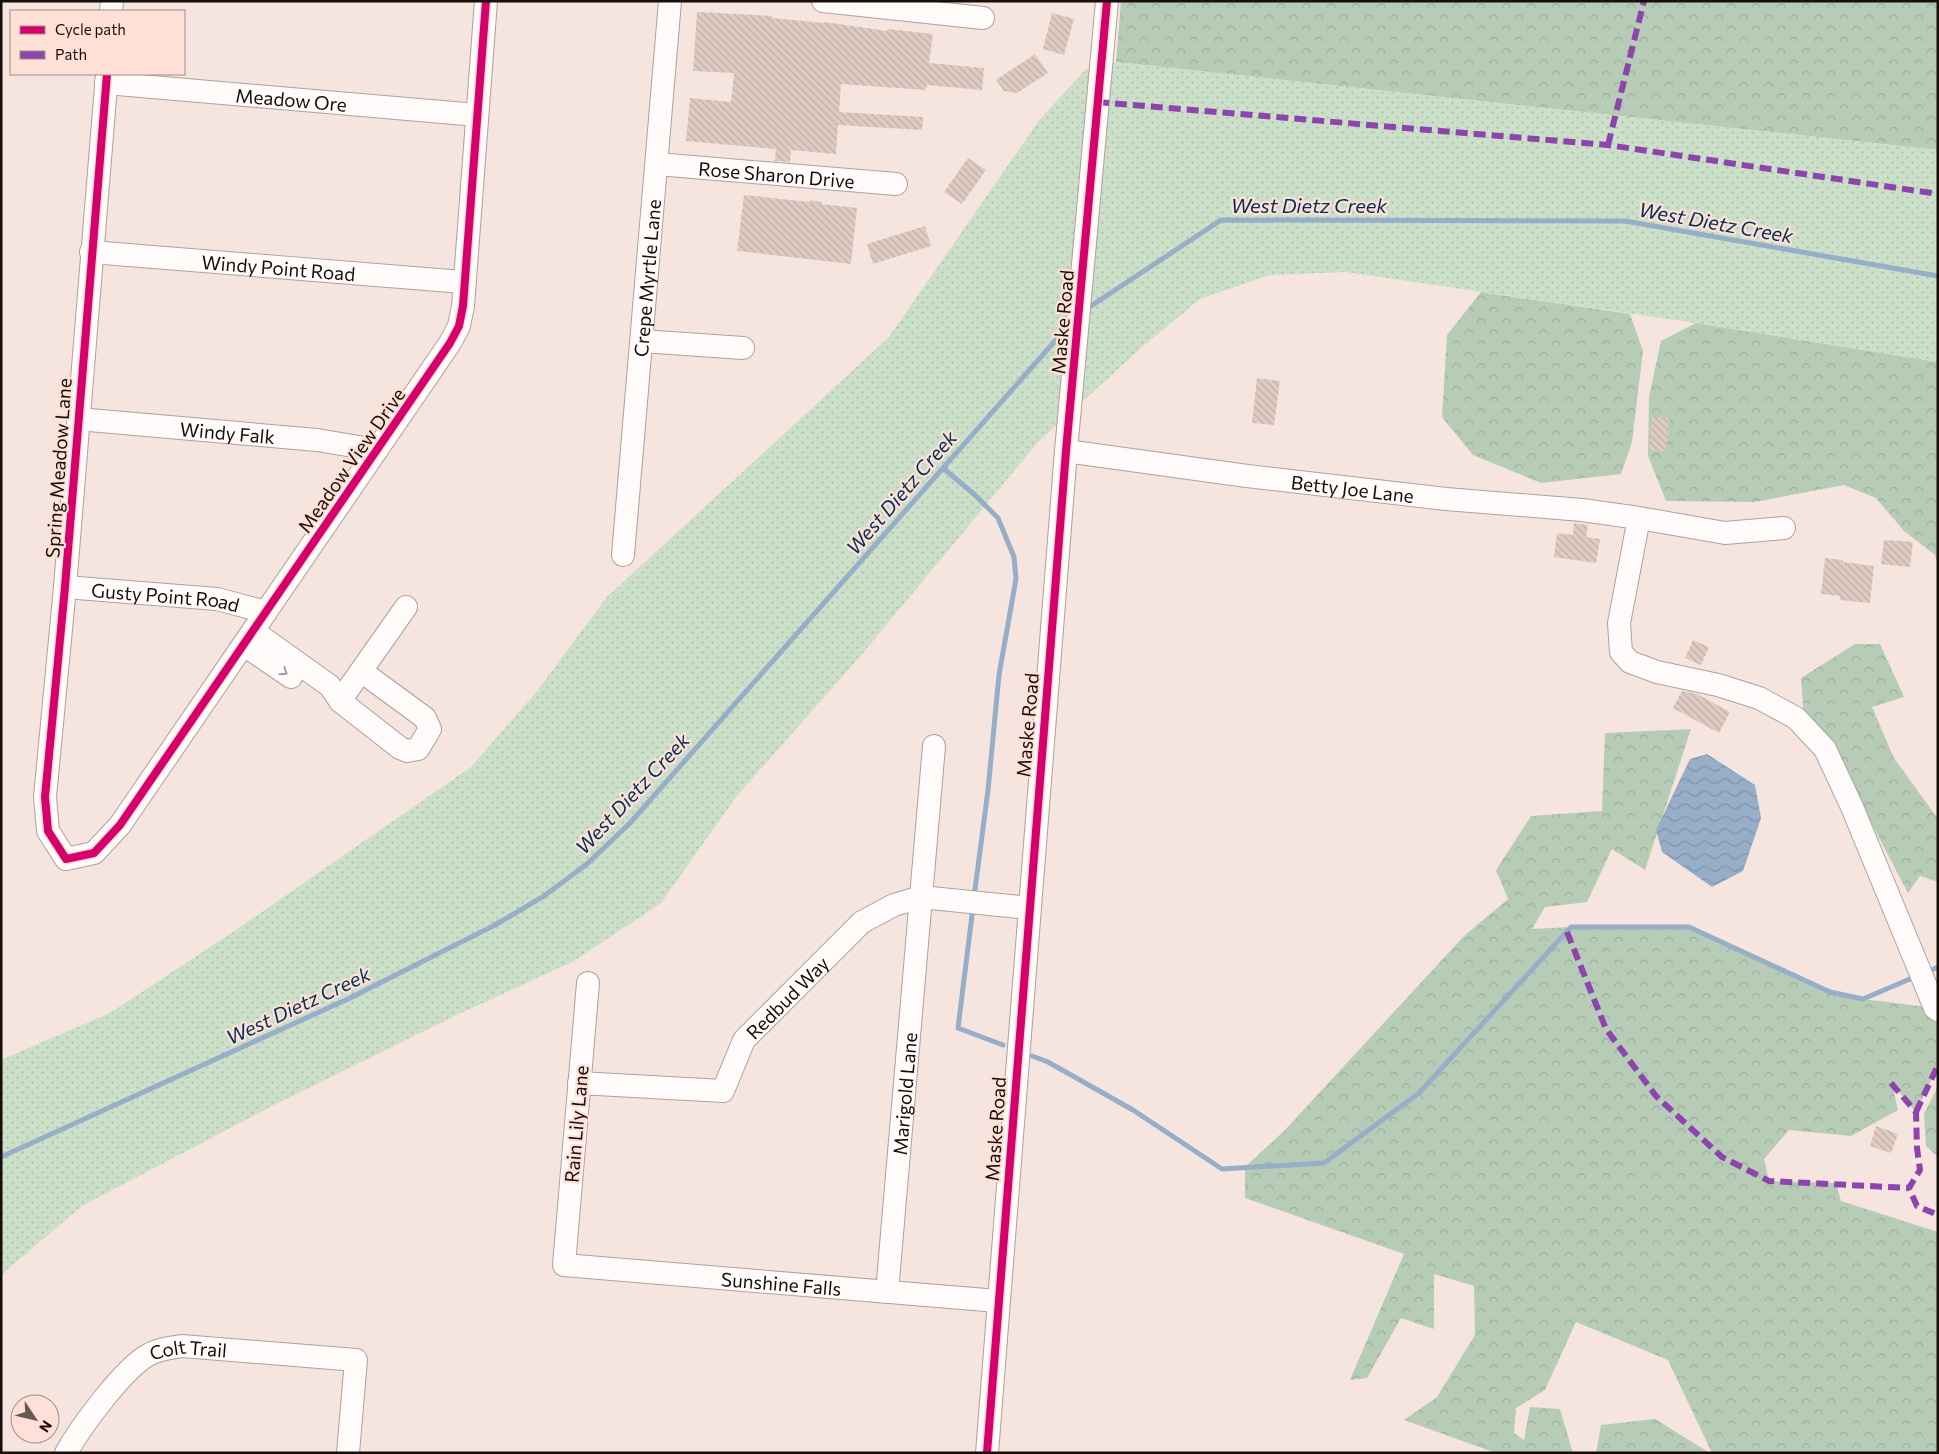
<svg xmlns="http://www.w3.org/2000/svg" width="1939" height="1454" font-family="Commissioner,sans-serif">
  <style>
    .forest { fill: url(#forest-crowns) }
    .park { fill: url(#park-dots) }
    .water { fill: url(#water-waves) }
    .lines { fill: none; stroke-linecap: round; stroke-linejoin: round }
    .stream { stroke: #96aec8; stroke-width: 5 }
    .building { fill: url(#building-back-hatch) }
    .minor-casing { stroke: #aea19c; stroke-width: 24 }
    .minor { stroke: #fefbfa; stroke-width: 22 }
    .quiet { stroke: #8e44ad; stroke-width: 6; stroke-dasharray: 12 6; stroke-linecap: butt }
    .cycleway-casing { stroke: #ffe0d6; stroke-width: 11 }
    .cycleway { stroke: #d6006c; stroke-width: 8 }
    .oneway { stroke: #a29c9a }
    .labels { text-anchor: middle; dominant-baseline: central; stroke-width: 4.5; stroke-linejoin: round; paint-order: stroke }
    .street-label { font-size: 19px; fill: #170e0a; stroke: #ffe0d6 }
    .water-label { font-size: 20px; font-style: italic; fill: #003056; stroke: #ffe0d6 }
  </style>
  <defs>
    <pattern id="forest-crowns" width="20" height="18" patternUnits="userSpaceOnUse" patternTransform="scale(1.25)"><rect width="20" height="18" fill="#b7ccb6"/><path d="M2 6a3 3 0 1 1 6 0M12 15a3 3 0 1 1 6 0" fill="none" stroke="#9dae9b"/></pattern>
    <pattern id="park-dots" width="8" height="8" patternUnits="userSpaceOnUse" patternTransform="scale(1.25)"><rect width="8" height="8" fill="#cbdfc9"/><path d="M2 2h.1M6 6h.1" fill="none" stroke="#aebeab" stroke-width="1.8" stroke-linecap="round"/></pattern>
    <pattern id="water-waves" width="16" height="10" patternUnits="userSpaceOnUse" patternTransform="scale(1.25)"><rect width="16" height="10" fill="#96aec8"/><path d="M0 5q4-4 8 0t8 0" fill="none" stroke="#8194aa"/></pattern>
    <pattern id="building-back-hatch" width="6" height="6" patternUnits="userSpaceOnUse" patternTransform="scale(1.25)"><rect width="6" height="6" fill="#deccc3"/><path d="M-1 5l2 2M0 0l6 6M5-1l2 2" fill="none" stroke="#beaea6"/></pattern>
  </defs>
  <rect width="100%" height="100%" fill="#f6e5df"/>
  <path class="forest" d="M 1121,1 L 1938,1 L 1938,150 L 1116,62 Z
    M 1481,292 L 1630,314 L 1643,351 L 1632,442 L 1621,474 L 1541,483 L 1473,455 L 1442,417 L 1447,335 Z
    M 1696,323 L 1938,362 L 1938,565 L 1935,555 L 1904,531 L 1876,498 L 1844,485 L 1755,502 L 1666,501 L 1648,456 L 1649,397 L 1661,341 Z
    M 1855,644 L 1880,644 L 1904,697 L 1872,707 L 1894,758 L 1938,819 L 1938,882 L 1920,876 L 1908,893 L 1831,746 L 1804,720 L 1801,678 Z
    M 1691,729 L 1645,870 L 1612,849 L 1587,902 L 1545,907 L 1532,929 L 1571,927 L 1689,927 L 1830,992 L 1863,999 L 1935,1008 L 1938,1010 L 1938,1065 L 1916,1112 L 1892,1084 L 1898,1110 L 1851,1136 L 1789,1130 L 1764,1159 L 1769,1181 L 1836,1183 L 1841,1201 L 1938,1232 L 1938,1453 L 1712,1453 L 1668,1360 L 1576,1322 L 1545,1390 L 1516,1408 L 1514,1433 L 1524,1440 L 1530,1407 L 1560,1409 L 1573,1453 L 1496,1453 L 1404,1420 L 1437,1397 L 1475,1335 L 1474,1286 L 1434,1274 L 1434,1329 L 1401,1318 L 1367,1378 L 1350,1380 L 1404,1254 L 1245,1198 L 1245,1167 L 1285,1130 L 1464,936 L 1508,899 L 1496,870 L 1531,816 L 1602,811 L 1605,733 Z
    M 1938,1086 L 1938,1157 L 1926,1146 L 1924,1114 Z
    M 1655,1419 L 1710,1453 L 1596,1453 L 1601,1425 Z"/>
  <path class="park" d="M 1116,62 L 1938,150 L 1938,362 L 1696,323 L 1346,272 L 1270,275 L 1200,299 L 1148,342 L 1039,441 L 863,653 L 736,797 L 661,903 L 574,961 L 459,1014 L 272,1106 L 82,1206 L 1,1275 L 1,1060 L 110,1013 L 233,932 L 471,767 L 538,690 L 606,598 L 889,337 L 1040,119 L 1086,69 Z"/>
  <path class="water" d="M 1707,754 L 1755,785 L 1761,818 L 1743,871 L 1712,887 L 1662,852 L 1656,830 L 1690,759 Z"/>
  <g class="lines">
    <path class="stream" d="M 1085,310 L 1221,220 L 1625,221 L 1938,276
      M 943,468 L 975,495 L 998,518 L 1014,557 L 1016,579 L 999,675 L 988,790 L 974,897
      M 973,907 L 958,1028 L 1003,1045
      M 1927,972 L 1938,967
      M 1032,1056 L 1048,1062 L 1133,1110 L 1222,1169 L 1324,1163 L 1419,1093 L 1571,927 L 1689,927 L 1830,992 L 1863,999 L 1917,976
      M 1,1157 L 350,998 L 495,925 L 544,896 L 587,864 L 630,823 L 1070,324"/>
  </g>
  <path class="building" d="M 697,12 L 772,16 L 772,18 L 824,23 L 824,22 L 887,31 L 888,29 L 933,34 L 929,63 L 984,68 L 982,90 L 927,85 L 926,90 L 841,84 L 839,112 L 923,117 L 922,130 L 838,125 L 836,154 L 791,150 L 790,162 L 775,161 L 776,149 L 686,141 L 690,98 L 731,102 L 734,73 L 693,71 Z
    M 1052,13 L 1074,19 L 1064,55 L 1043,49 Z
    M 1035,54 L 1048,73 L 1017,93 L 1004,91 L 996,80 Z
    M 968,158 L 986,170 L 962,204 L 944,192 Z
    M 744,195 L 810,202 L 810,200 L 822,202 L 822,204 L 857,208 L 851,264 L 737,251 Z
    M 925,226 L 931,246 L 873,264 L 867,244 Z
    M 1257,378 L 1280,381 L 1274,425 L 1252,423 Z
    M 1652,417 L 1669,419 L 1666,452 L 1649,450 Z
    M 1574,523 L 1588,525 L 1586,537 L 1600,539 L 1596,563 L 1554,557 L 1557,533 L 1573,535 Z
    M 1884,540 L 1913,542 L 1910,567 L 1881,564 Z
    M 1825,558 L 1843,560 L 1843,562 L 1874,566 L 1870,603 L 1840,600 L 1840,596 L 1821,594 Z
    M 1693,640 L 1709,647 L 1701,665 L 1685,658 Z
    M 1682,691 L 1697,694 L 1730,712 L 1719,733 L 1673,708 Z
    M 1876,1126 L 1898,1134 L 1891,1153 L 1870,1146 Z"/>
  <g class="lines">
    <g class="minor-casing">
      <g id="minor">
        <path d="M 823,1 L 983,18"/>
        <path d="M 111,11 L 112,1"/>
        <path d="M 107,74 L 65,587 L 45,797 L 48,831 L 66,859 L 94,853 L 120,825 L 450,343 L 459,326 L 463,306 L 486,1"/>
        <path id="s1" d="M 106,83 L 477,115"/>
        <path id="s2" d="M 657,164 L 896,184"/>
        <path id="s3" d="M 91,252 L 463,282"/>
        <path d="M 642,341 L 743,348"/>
        <path id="s4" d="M 78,419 L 317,440 L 377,450"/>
        <path id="s5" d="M 1066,451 L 1247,476 L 1446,499 L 1582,510 L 1639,518 L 1725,533 L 1784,528"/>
        <path d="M 1639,518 L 1619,623 L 1621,652 L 1630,662 L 1657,672 L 1718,685 L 1759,698 L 1796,718 L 1825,749 L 1852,807 L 1935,1008 L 1938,1010"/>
        <path id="s6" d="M 623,555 L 670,1"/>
        <path id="s7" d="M 65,587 L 217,599 L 266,612"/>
        <path d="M 253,631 L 330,686 L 340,701 L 400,748 L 407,751 L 418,749 L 430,729 L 425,718 L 361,671"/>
        <path d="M 244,645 L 291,677"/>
        <path d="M 340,701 L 406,607"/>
        <path id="s8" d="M 588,983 L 564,1265 L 998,1301"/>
        <path id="s9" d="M 579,1083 L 723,1091 L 744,1040 L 862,922 L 894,905 L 921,897 L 1029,908"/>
        <path id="s10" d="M 887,1292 L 934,746"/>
        <path id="s11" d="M 66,1453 C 80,1428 123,1369 148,1355 C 158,1349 170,1348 182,1346 L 356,1360 L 348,1453"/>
        <path d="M 987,1453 L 1066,451 L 1107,1"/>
      </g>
    </g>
    <use href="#minor" class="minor"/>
    <path class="quiet" d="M 1097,102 L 1608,145 L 1938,194
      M 1608,145 L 1644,1
      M 1567,932 L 1606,1029 L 1656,1096 L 1722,1157 L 1769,1181 L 1909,1188
      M 1891,1083 L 1916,1112 L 1917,1148 L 1920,1170 L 1909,1188 L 1917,1206 L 1938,1215
      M 1916,1112 L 1938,1065"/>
    <g class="cycleway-casing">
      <path id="cycleway" d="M 107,74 L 65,587 L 45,797 L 48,831 L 66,859 L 94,853 L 120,825 L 450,343 L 459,326 L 463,306 L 486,1
        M 987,1453 L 1066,451 L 1107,1"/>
    </g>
    <use href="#cycleway" class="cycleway"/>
  </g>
  <defs><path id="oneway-chevron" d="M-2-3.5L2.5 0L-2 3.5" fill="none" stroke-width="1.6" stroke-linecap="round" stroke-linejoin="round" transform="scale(1.25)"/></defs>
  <use class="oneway" href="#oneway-chevron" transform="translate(284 672) rotate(34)"/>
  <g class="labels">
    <g class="street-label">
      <text stroke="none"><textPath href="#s1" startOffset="186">Meadow Ore</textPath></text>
      <text stroke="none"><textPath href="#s2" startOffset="120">Rose Sharon Drive</textPath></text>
      <text stroke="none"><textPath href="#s3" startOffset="188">Windy Point Road</textPath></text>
      <text stroke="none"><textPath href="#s6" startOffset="278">Crepe Myrtle Lane</textPath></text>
      <text transform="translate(1062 322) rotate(-85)">Maske Road</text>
      <text stroke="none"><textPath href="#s4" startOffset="150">Windy Falk</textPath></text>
      <text transform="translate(351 460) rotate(-55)">Meadow View Drive</text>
      <text transform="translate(58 468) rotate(-86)">Spring Meadow Lane</text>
      <text stroke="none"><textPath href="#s5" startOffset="289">Betty Joe Lane</textPath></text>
      <text stroke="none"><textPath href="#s7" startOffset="101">Gusty Point Road</textPath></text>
      <text transform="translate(1027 725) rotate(-85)">Maske Road</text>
      <text stroke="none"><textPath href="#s9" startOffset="260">Redbud Way</textPath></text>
      <text stroke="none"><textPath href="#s10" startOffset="199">Marigold Lane</textPath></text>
      <text transform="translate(576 1124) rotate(-85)">Rain Lily Lane</text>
      <text transform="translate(995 1129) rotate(-86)">Maske Road</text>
      <text stroke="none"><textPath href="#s8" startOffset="501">Sunshine Falls</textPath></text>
      <text stroke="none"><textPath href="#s11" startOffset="170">Colt Trail</textPath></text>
    </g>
    <g class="water-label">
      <text x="1309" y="205">West Dietz Creek</text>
      <text transform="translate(1716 222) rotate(10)">West Dietz Creek</text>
      <text transform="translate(901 492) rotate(-49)">West Dietz Creek</text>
      <text transform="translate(632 793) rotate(-47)">West Dietz Creek</text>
      <text transform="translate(298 1005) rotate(-25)">West Dietz Creek</text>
    </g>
  </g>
  <rect width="1939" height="1454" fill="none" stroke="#170e0a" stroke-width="5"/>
  <rect x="10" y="10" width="175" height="65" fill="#ffe0d6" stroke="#a28c84"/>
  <rect x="20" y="26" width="25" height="8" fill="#d6006c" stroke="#a28c84"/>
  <text x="55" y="35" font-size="15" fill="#170e0a">Cycle path</text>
  <rect x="20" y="51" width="25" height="8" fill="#8e44ad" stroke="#a28c84"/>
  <text x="55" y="60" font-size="15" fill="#170e0a">Path</text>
  <g transform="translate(35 1419) rotate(125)"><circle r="24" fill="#ffe0d6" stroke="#a28c84"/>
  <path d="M0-4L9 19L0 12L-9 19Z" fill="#655955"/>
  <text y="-8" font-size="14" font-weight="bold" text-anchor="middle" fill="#170e0a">N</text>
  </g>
</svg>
